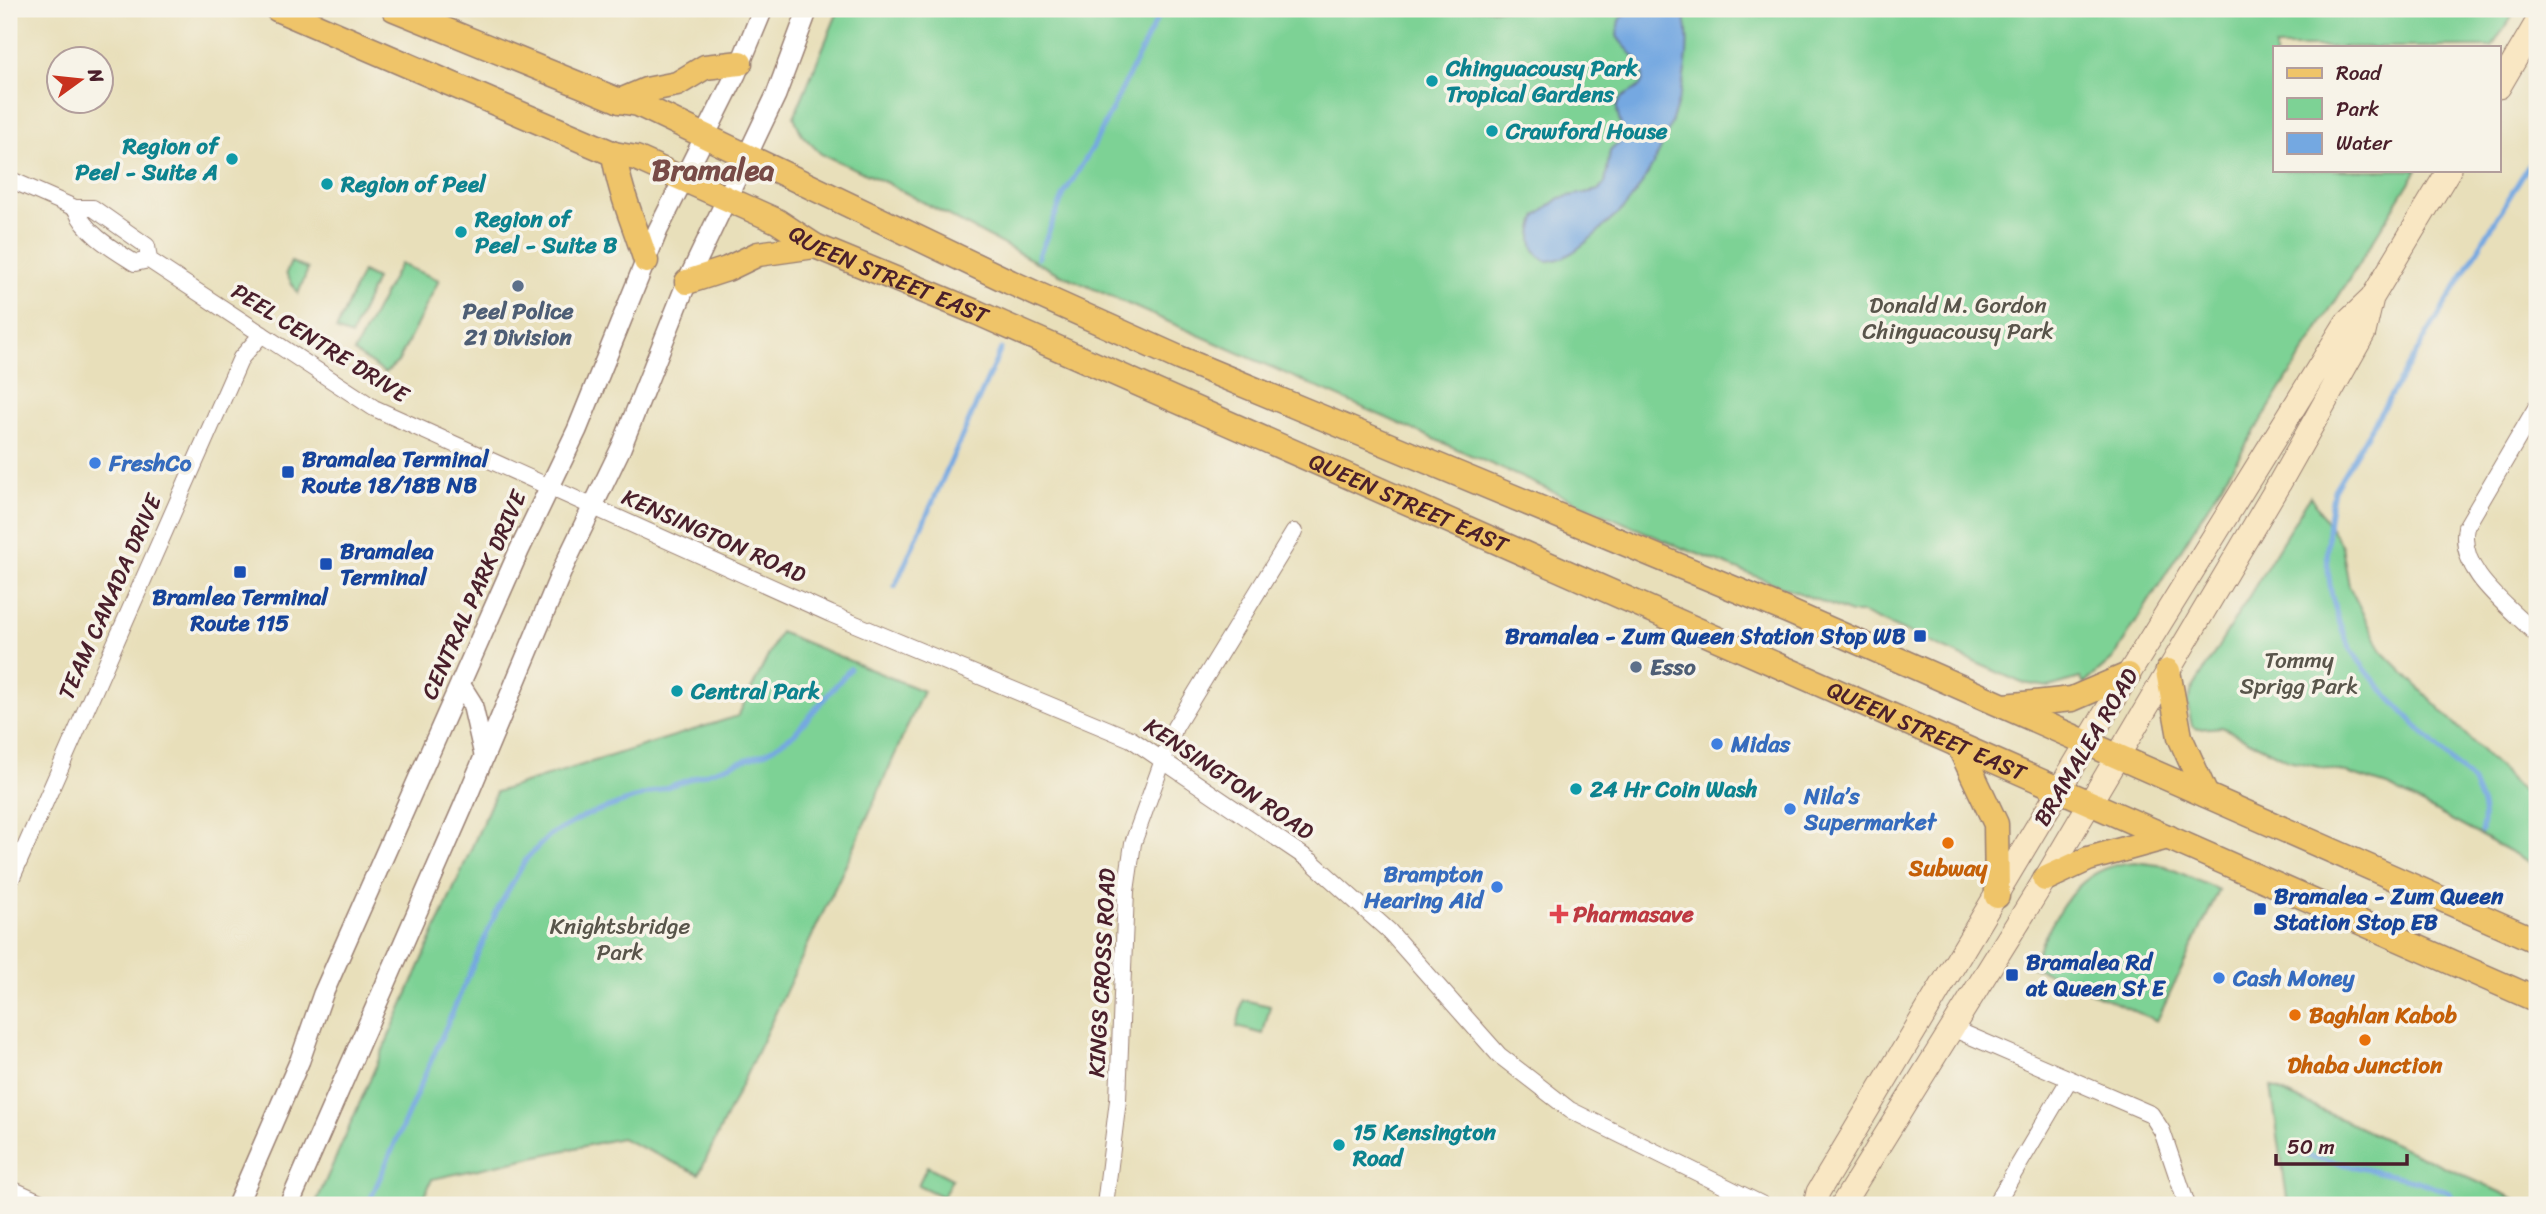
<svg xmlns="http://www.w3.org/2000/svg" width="2546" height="1214" font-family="Sriracha,sans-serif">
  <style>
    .green { fill: #7dd295; stroke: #647860; stroke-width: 2 }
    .water { fill: #74a8e1; stroke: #5f6486; stroke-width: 2 }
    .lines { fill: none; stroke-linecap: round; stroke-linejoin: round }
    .stream { stroke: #74a8e1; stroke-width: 5 }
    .minor-casing { stroke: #997f72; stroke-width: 18 }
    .tertiary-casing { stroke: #997f72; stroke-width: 22 }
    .secondary-casing { stroke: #997f72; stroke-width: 25 }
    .primary-casing { stroke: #997f72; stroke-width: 27 }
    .minor { stroke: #fff; stroke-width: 16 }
    .tertiary { stroke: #fff; stroke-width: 19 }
    .secondary { stroke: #f9e7c3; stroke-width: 23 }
    .primary { stroke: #efc469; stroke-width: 24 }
    .culture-dot { fill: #0f9aa8; stroke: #f7f3e8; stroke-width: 2.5 }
    .service-dot { fill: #5c6f8a; stroke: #f7f3e8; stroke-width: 2.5 }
    .shop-dot { fill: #3f7fe0; stroke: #f7f3e8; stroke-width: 2.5 }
    .transit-dot { fill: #1a4fb4; stroke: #f7f3e8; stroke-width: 2.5 }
    .food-dot { fill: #e8710a; stroke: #f7f3e8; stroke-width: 2.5 }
    .health-dot { fill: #e0444e; stroke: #f7f3e8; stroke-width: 2.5 }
    .labels { text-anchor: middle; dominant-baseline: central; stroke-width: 7; stroke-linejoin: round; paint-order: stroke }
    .culture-label { font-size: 23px; font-weight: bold; fill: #0d838f; stroke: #f7f3e8; text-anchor: start }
    .street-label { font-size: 23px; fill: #4a1f2b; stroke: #f7f3e8 }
    .park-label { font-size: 23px; fill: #59554b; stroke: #f7f3e8 }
    .service-label { font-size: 23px; font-weight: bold; fill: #4e5e75; stroke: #f7f3e8 }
    .transit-label { font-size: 23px; font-weight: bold; fill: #164399; stroke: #f7f3e8; text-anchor: start }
    .shop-label { font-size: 23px; font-weight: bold; fill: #366cbe; stroke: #f7f3e8; text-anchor: start }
    .food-label { font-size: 23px; font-weight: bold; fill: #c56008; stroke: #f7f3e8 }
    .health-label { font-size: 23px; font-weight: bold; fill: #be3a42; stroke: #f7f3e8; text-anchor: start }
    .district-label { font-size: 30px; font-weight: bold; fill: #784b47; stroke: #f7f3e8 }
  </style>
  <rect width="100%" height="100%" fill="#f7f3e8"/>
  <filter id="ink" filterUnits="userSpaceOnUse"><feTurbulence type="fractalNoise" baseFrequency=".0143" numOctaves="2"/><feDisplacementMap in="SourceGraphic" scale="14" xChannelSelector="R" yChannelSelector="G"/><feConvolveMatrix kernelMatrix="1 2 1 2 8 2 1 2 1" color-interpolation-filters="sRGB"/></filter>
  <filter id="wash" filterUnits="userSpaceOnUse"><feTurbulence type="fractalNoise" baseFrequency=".00686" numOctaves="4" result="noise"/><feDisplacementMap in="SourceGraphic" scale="28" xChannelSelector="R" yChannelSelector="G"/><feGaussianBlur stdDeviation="1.57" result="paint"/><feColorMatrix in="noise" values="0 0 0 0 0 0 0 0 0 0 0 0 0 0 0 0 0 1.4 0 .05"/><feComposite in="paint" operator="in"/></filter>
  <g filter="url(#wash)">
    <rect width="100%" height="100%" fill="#e8dfba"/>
    <path class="green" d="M 839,9 L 2516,9 L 2492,47 L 2275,47 L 2275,170 L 2417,170 L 2113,659 L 2084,684 L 2080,678 L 2049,687 L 2022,683 L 1863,613 L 1851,613 L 1672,544 L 1051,270 L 887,183 L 821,154 L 802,135 L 794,117 Z
      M 291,262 L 308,269 L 298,294 L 286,273 Z
      M 400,264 L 439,280 L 398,362 L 385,373 L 354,352 Z
      M 362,272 L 376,279 L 351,336 L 336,330 Z
      M 2310,496 L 2342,546 L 2349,586 L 2382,651 L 2537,806 L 2537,866 L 2390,787 L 2350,774 L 2288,760 L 2222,727 L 2198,729 L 2192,726 L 2187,703 L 2192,690 Z
      M 780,632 L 923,691 L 851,854 L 699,1174 L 621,1138 L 432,1179 L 421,1205 L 315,1205 L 496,792 L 738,716 Z
      M 2135,862 L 2165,866 L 2219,890 L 2157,1021 L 2029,965 C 2058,917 2072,866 2135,862 Z
      M 1243,1000 L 1270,1006 L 1263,1034 L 1237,1027 Z
      M 2271,1087 L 2528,1205 L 2288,1205 Z
      M 927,1166 L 952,1179 L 943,1197 L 918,1185 Z"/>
    <path class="water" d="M 1631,9 L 1683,9 C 1700,65 1664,158 1629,202 C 1621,213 1608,222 1598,232 C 1584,244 1566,261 1547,261 C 1528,253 1530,232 1537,216 L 1560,198 L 1599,190 L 1605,183 L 1610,151 L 1623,139 C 1624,127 1616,118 1617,106 C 1619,93 1635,94 1641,84 C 1651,64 1624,50 1617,36 L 1619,20 Z"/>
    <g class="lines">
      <path class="stream" d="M 1038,258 L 1064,194 L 1093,147 L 1162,9
        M 895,586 L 1001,349
        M 2481,832 C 2487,812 2481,800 2472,782 C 2437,745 2364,680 2345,637 C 2325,590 2323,539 2334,490 L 2537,151
        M 2303,1155 L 2417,1181 L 2448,1192 L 2459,1205
        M 368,1205 L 498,908 L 527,858 L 550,835 L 587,815 L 767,752 L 794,734 L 850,669"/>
    </g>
  </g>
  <g filter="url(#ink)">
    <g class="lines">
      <g class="minor-casing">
        <path id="minor" d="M 9,179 L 75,208 L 93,208 L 147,246 L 149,260
          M 75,208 C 86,234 111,248 135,263 L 149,260 L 374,408 L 831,614 L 1131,739 L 1311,861 L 1389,931 L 1499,1055 L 1570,1110 L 1763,1205
          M 2537,406 L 2466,527 C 2457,572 2509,606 2537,635
          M 9,884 L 241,358 L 262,334
          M 1954,1029 L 2151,1114 L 2162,1131 L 2187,1205
          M 9,1188 L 47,1205
          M 1105,1205 L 1118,1100 L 1126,891 L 1133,843 L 1175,727 L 1294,532
          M 1995,1205 L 2069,1080"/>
      </g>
      <g class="tertiary-casing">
        <path id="tertiary" d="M 460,684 L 472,703 L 484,755
          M 237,1205 L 300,1060 L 323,994 L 519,551 L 577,430 L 658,230 L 736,74 L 763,9
          M 289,1205 L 463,807 L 564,566 L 621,448 L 687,282 L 776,95 L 808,9"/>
      </g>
      <g class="secondary-casing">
        <path id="secondary" d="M 2499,87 L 2537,22
          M 1815,1205 L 1818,1192 L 2128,675 L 2346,323 L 2372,298 L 2449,170
          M 1842,1205 L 2045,879 L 2279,484 L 2364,333 L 2372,298"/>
      </g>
      <g class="primary-casing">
        <g id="primary">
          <path id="s1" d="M 277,9 L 614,154 L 636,158 L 777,221 L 815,246 L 978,313 L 2537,1000"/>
          <path d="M 394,9 L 620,101 L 638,104 L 1010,282 L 1179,358 L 1790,612 L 2537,941"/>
          <path d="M 620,101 L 646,90 L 677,84 L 705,67 L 740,63"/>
          <path d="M 614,154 C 619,191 635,225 646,261"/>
          <path d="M 687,282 L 727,269 L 758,254 L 815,246"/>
          <path d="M 2168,671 L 2180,737 L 2206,795"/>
          <path d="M 2005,706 L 2072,699 L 2128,675"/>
          <path d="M 1959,746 L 1996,824 L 1997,896"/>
          <path d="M 2045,879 L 2088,859 L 2168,837"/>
        </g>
      </g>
      <use href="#minor" class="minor"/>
      <use href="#tertiary" class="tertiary"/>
      <use href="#secondary" class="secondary"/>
      <use href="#primary" class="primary"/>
    </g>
  </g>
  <g class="culture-dot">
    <circle cx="1432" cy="81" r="7"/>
    <circle cx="1492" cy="131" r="7"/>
    <circle cx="232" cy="159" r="7"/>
    <circle cx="327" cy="184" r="7"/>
    <circle cx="461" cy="232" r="7"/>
    <circle cx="677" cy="691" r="7"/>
    <circle cx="1576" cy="789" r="7"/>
    <circle cx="1339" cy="1145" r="7"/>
  </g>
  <g class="service-dot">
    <circle cx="518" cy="286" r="7"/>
    <circle cx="1636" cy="667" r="7"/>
  </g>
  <g class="shop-dot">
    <circle cx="95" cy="463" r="7"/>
    <circle cx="1717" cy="744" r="7"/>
    <circle cx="1790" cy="809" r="7"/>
    <circle cx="1497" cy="887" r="7"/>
    <circle cx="2219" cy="978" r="7"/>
  </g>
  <g class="transit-dot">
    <rect x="281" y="465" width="14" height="14" rx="3.5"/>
    <rect x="319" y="557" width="14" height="14" rx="3.5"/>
    <rect x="233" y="565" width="14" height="14" rx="3.5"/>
    <rect x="1913" y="629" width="14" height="14" rx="3.5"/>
    <rect x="2253" y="902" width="14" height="14" rx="3.5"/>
    <rect x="2005" y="968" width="14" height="14" rx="3.5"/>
  </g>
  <g class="food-dot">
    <circle cx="1948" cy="843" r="7"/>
    <circle cx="2295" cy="1015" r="7"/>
    <circle cx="2365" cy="1040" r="7"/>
  </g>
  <path class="health-dot" d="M1555.5 903.5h7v7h7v7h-7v7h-7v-7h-7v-7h7z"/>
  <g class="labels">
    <g class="culture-label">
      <text x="1446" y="68">Chinguacousy Park<tspan x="1446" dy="26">Tropical Gardens</tspan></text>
      <text x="1506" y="131">Crawford House</text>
      <text x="218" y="146" text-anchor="end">Region of<tspan x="218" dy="26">Peel - Suite A</tspan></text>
      <text x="341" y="184">Region of Peel</text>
      <text x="475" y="219">Region of<tspan x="475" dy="26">Peel - Suite B</tspan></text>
      <text x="691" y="691">Central Park</text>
      <text x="1590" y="789">24 Hr Coin Wash</text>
      <text x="1353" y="1132">15 Kensington<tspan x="1353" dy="26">Road</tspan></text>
    </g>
    <g class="street-label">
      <text stroke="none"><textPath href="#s1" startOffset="668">QUEEN STREET EAST</textPath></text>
      <text transform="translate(320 343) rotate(32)">PEEL CENTRE DRIVE</text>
      <text stroke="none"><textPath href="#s1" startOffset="1236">QUEEN STREET EAST</textPath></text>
      <text transform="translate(714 536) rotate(24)">KENSINGTON ROAD</text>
      <text transform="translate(474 595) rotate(-66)">CENTRAL PARK DRIVE</text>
      <text transform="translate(110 597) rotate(-66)">TEAM CANADA DRIVE</text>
      <text stroke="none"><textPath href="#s1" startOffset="1802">QUEEN STREET EAST</textPath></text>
      <text transform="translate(2086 747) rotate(-59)">BRAMALEA ROAD</text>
      <text transform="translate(1229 779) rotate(34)">KENSINGTON ROAD</text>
      <text transform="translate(1102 973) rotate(-87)">KINGS CROSS ROAD</text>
    </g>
    <g class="park-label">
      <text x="1958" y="305">Donald M. Gordon<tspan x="1958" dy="26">Chinguacousy Park</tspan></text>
      <text x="2299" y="660">Tommy<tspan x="2299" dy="26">Sprigg Park</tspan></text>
      <text x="620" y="926">Knightsbridge<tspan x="620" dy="26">Park</tspan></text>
    </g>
    <g class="service-label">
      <text x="518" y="311">Peel Police<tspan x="518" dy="26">21 Division</tspan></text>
      <text x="1650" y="667" text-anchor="start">Esso</text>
    </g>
    <g class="transit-label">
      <text x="302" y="459">Bramalea Terminal<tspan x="302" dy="26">Route 18/18B NB</tspan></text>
      <text x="340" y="551">Bramalea<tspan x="340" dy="26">Terminal</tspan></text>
      <text x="240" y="597" text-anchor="middle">Bramlea Terminal<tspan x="240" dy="26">Route 115</tspan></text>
      <text x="1906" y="636" text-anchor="end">Bramalea - Zum Queen Station Stop WB</text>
      <text x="2274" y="896">Bramalea - Zum Queen<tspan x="2274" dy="26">Station Stop EB</tspan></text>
      <text x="2026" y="962">Bramalea Rd<tspan x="2026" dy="26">at Queen St E</tspan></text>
    </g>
    <g class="shop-label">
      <text x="109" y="463">FreshCo</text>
      <text x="1731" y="744">Midas</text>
      <text x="1804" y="796">Nila’s<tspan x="1804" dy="26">Supermarket</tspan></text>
      <text x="1483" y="874" text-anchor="end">Brampton<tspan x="1483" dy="26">Hearing Aid</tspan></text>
      <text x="2233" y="978">Cash Money</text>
    </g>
    <g class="food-label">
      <text x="1948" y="868">Subway</text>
      <text x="2309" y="1015" text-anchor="start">Baghlan Kabob</text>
      <text x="2365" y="1065">Dhaba Junction</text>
    </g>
    <g class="health-label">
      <text x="1573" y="914">Pharmasave</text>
    </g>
    <g class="district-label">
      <text x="713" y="170">Bramalea</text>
    </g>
  </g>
  <rect width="2546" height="1214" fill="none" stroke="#f7f3e8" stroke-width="35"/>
  <rect x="2273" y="46" width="228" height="126" fill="#f7f3e8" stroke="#b29e9c" stroke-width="2"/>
  <rect x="2287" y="68" width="35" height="10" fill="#efc469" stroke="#b29e9c" stroke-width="2"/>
  <text x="2336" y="80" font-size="21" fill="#4a1f2b">Road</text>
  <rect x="2287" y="98" width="35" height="21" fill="#7dd295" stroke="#b29e9c" stroke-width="2"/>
  <text x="2336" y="116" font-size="21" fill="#4a1f2b">Park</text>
  <rect x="2287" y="133" width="35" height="21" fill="#74a8e1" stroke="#b29e9c" stroke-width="2"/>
  <text x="2336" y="150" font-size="21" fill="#4a1f2b">Water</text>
  <g transform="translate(80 80) rotate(75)"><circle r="33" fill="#f7f3e8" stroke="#b29e9c" stroke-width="2"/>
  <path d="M0-5L12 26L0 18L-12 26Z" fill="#c8321e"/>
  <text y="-10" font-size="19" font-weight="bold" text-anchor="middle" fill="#4a1f2b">N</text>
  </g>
  <path d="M2276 1154v10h131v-10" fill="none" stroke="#4a1f2b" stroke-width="3.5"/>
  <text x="2287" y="1154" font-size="21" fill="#4a1f2b" stroke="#f7f3e8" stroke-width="5" paint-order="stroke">50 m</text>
</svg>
